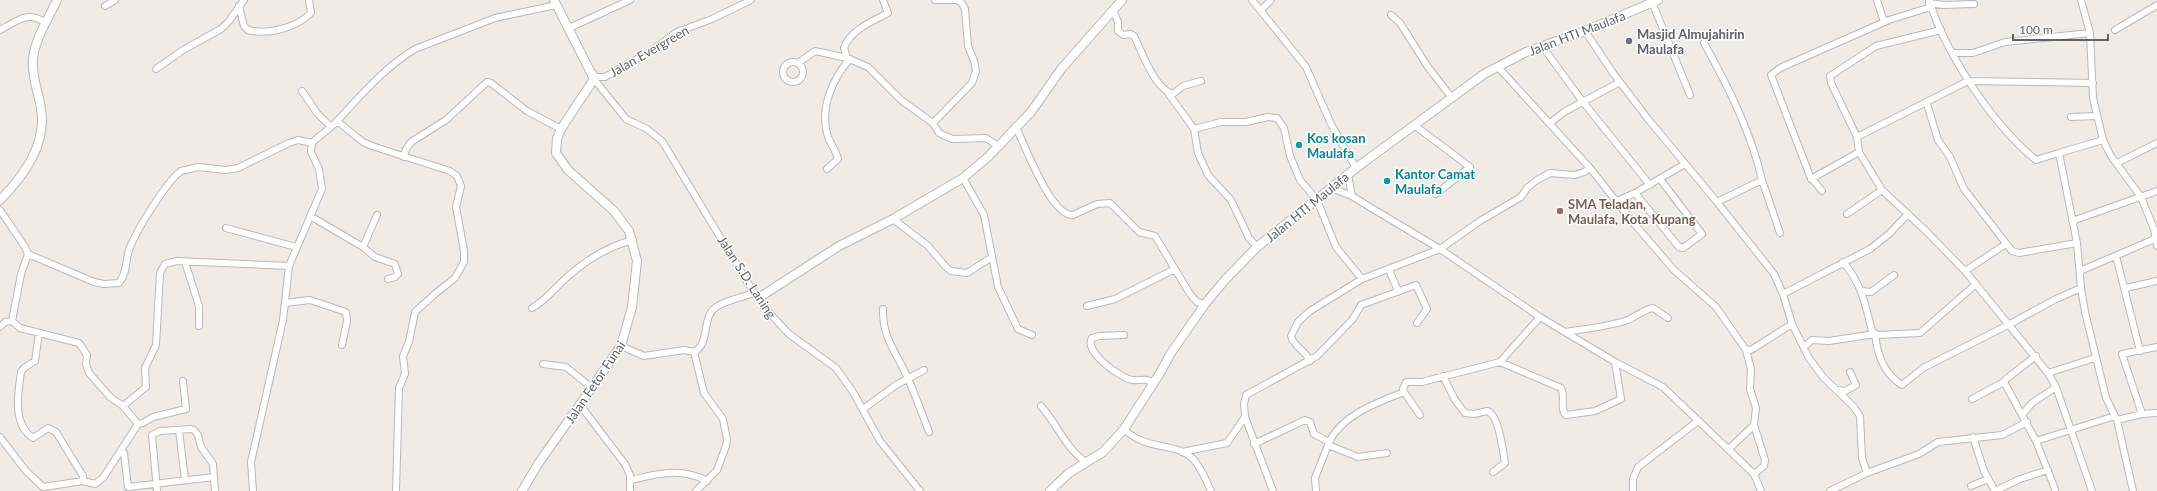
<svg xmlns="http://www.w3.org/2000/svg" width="2157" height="491" font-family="Lato,sans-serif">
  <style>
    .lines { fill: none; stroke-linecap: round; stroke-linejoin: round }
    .minor-casing { stroke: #b6b9bd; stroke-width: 8 }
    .tertiary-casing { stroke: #b6b9bd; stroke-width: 10 }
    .minor { stroke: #fff; stroke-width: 6 }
    .tertiary { stroke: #fff; stroke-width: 8 }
    .worship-dot { fill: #6b7280; stroke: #fff; stroke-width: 1.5 }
    .culture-dot { fill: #0f9aa8; stroke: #fff; stroke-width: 1.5 }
    .education-dot { fill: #8d6e63; stroke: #fff; stroke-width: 1.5 }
    .labels { text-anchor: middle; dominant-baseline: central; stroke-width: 3; stroke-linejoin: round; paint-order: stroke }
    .street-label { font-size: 13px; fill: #5d6366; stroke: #fff }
    .worship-label { font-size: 13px; font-weight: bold; fill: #5b616d; stroke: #fff; text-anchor: start }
    .culture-label { font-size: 13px; font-weight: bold; fill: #0d838f; stroke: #fff; text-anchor: start }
    .education-label { font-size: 13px; font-weight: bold; fill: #785e54; stroke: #fff; text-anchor: start }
  </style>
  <rect width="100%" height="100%" fill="#f0ece5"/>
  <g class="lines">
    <g class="minor-casing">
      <path id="minor" d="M 1252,0 L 1306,67 L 1331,124 L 1356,168
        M 1877,0 L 1884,22
        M 1929,0 C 1946,54 1992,124 2036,160 L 2059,153 L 2077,243 L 2081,288 L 2085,312 L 2106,398 L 2117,420 L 2133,491
        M 2081,0 L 2090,33 L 2093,98 L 2103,140 L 2111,156 L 2141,197 L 2154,229 L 2157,246
        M 1652,2 L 1690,95
        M 1929,3 L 1943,5 L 1974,4
        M 105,6 L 115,0
        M 239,6 L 244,26 L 248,30 C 268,35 294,28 309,15 L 311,12 L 309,0
        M 1113,10 L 1118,22 L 1118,31 L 1123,35 L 1131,34 L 1134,36 C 1142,52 1155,90 1173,94 L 1183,86 L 1201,81
        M 1261,10 L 1271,0
        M 1391,15 L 1400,23 L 1428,67 L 1452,98
        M 569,28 L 630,0
        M 0,30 C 18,21 27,10 46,23
        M 2115,30 L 2157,5
        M 1585,31 L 1613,73 L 1648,119 L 1717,202 L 1774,274 L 1783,294 L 1792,324 L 1809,358 L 1823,377 L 1854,407 L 1860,416 L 1862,458 L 1867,473
        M 1704,43 C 1728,86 1751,132 1762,180 L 1717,202
        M 1542,46 L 1583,102 L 1650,185
        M 1953,53 L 1973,53 L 2005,42 L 2090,33
        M 847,58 L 844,48 C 850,30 873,21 888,13 L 883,0
        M783 72a10 10 0 1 1 20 0a10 10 0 1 1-20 0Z
        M 798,63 L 815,51 L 847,58 L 868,67 L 901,100 L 933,123 L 939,133 L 952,139 L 986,138 L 998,146
        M 1498,67 L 1590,168 L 1631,220 L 1674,270 L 1716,307 L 1746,350 L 1751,350 L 1792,324
        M 156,69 L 183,50 L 221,29 L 229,21 L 244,0
        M 593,73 L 596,77 L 605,77 L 651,51 L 677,32 L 712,19 L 751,0
        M 594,79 L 626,119 L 647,129 L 662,141 L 754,293 L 760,297 L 763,306 L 789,334 L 836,368 L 853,392 L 880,441 L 920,491
        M 302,91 L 317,113 L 331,127
        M 1168,93 L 1194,129 L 1221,122 L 1246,122 L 1268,117 L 1277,118 L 1284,128 L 1290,156 L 1300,180 L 1317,200 L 1336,247 L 1362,279
        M 1927,104 L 1938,140 L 1950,157 L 1964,189 L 2012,251 L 2019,253 L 2077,243
        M 2071,117 L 2096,116
        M 337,121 L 363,142 L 372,146 L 450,171 L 457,176 L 461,186 L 456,207 L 464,251 L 464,262 L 455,278 L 436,293 L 415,312 L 409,342 L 403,356 L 405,374 L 399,388 L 396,491
        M 933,123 L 972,83 L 976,71 L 974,61 L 968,46 L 965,9 L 961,2 L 956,0 L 935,0
        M 1550,123 L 1564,112 L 1620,82
        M 1414,125 L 1470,167 L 1436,194
        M 1016,127 C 1025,146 1051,216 1073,215 L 1097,204 L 1110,203 L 1139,232 L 1155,236 L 1190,294 L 1197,302 L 1205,304
        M 1194,129 L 1198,153 L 1208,175 L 1231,200 L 1249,238 L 1257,247
        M 1857,137 L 1831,83 L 1830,76 L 1876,46 L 1941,30
        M 2059,153 L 2103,140
        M 404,157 L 406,149 L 411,142 L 446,120 L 487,82 L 491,83 L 527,111 L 561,129
        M 2117,163 L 2157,143
        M 827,169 L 838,159 C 836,151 831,144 828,137 C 819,110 832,79 850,59
        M 1348,175 L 1352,196
        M 963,178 L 984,215 L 998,287 L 1018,329 L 1032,335
        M 1811,179 L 1859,152
        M 1762,180 L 1780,233
        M 1331,188 L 1352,196 L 1368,206 L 1440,249 L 1540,317 L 1615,362 L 1663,387 L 1754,474 L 1761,491
        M 1822,191 L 1810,176 L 1771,75 L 1780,68 L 1889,20 L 1931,7
        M 1635,193 L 1679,247 L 1683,248 L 1702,234 L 1660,179
        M 1617,201 L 1635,193 L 1685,164
        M 0,210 L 25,247 L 28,254 L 21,274 L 12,321 L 20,328 L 79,343 L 87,355 L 86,364 L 89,373 L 111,398 L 123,406 L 138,424
        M 1847,214 L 1882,190
        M 310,216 L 363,247 L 377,215
        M 893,219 L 927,245 L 946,267 L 951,271 L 967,273 L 992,257
        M 2072,221 L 2157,191
        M 226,228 L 296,247
        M 363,247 L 375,257 L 395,264 L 398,274 L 395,277 L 388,279
        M 28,254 L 94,282 L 104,284 L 119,283 C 128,273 125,256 131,245 C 138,228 167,181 181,171 L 198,167 L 226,170 L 238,168 L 289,143 L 298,140 L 312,143
        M 2116,256 L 2140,351
        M 185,262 L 199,306 L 199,326
        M 1843,262 C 1862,284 1865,304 1872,331 L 1877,335 L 1920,333 L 1976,284
        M 1389,270 L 1398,291
        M 1965,271 L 2006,244
        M 2080,271 L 2157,238
        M 2126,288 L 2157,281
        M 1862,291 L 1871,292 L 1894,275
        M 1783,294 L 1870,249 L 1889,234 L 1908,214
        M 285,303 L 310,300 L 346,312 L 347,321 L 342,345
        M 1087,306 L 1115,299 L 1175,269
        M 532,308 C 546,300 554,289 566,278 C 585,261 609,246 633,240
        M 883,309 C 882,339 898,354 908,379 C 916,396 922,414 929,432
        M 0,327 L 5,322 L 12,321
        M 1565,332 C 1585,329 1605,327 1625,321 C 1634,318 1644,309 1653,308 L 1668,318
        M 39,333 L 35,361 L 24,368 L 21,372 C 18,393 12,424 33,438 L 48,428 L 56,432 L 83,476 L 83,481
        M 1124,335 L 1099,336 L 1092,338 C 1083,351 1121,379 1133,380 C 1142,381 1143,377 1154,383
        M 621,346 L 644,356 L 684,350 L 694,352 L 704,393 L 723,419 L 727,440 L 726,446 L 717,470 L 696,491
        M 1804,347 L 1812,340 L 1829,341 L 1875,334 C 1877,354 1884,374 1902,385 L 1923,368 L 2008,325 L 2056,299 L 2081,288
        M 694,352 C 711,343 701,317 716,307 C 727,300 743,297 754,293
        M 2036,356 L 2006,379 L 2004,382 L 2036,441 L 2055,489
        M 1310,361 C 1306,351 1293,346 1291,336 L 1298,322 L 1310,311 L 1362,279 L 1440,249 L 1480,221 L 1521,197 L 1527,188 L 1537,180 L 1550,173 L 1575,175 L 1584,172 L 1590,168
        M 1500,362 L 1561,388 C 1566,396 1559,409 1566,415 L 1595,411 L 1621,399 L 1615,362
        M 543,364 L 566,367 L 592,388
        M 2048,373 L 2095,358
        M 1443,376 L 1455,400 L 1465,413 L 1474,414 L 1487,411 C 1499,414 1503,451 1505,463 L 1493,472
        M 1838,390 L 1845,391 L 1856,385 L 1850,372
        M 1404,392 L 1403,389 L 1406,382 L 1422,382 L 1500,362 L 1540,317
        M 1972,399 L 2004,382
        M 580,405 L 625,464 L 630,475 L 630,491
        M 123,406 L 146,387 L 145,368 L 156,345 L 160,273 L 165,264 L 177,261 L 289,266
        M 1041,406 C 1058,425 1065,448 1087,463
        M 863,409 L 896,385 L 924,370
        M 2142,414 L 2122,354 L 2157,347
        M 2022,415 L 2032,403 L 2056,387
        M 1245,417 L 1273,491
        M 2117,420 L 2142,414 L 2157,413
        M 138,424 L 143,423 L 153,417 L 186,409 L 183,381
        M 1754,425 L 1765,460 L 1764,466 L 1754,474
        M 1124,429 C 1146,451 1175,442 1192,458 C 1201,466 1206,481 1211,491
        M 179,430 L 185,480
        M 0,437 L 26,471 L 43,487 L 83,481 L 95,484 L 103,478 L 138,424
        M 1973,437 L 1984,471 L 1995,491
        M 2036,441 L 2115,416
        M 1254,444 L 1305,420 L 1310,422 L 1314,434 L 1329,442 C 1343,414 1377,403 1404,392 L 1420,415
        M 1729,449 L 1754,425 L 1756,408 L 1750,389 L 1751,369 L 1746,350
        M 1182,452 L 1227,443 L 1245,417 L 1244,404 L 1246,395 L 1317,356 L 1353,319 L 1361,305 L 1416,285 L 1427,309 L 1417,323
        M 124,453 L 128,487 L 214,477
        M 631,480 C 658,474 681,467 707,481
        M 1971,486 L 1988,479
        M 157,491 L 152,435 L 160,431 L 191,429 L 194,430 L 198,435 L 201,447 L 213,464 L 215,491
        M 253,491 L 251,462 L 283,320 L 289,266 L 322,189 L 319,169 L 311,152 L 312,143 C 320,135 330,129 338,120 C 361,95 385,67 415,49 L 495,18 L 556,5
        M 1316,491 L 1315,478 L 1328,445 L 1358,457 L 1387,453
        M 1633,491 L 1633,479 L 1638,467 L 1698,421
        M 1830,491 L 1867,473 L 1919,454 L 1938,442 L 2002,435 L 2027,422
        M 1995,491 L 2020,479 L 2048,470
        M 2092,491 L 2056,387 L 2048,373 L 1965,271 L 1927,232 L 1882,190 L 1859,152 L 1857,137 L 1968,81 L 2093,83"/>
    </g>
    <g class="tertiary-casing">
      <path id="tertiary" d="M 0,200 C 23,177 47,144 41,109 C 39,93 31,76 33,59 C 35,38 49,18 57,0
        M 760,297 L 839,246 L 893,219 L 963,178 L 989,156 L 1031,112 L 1062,68 L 1122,0
        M 522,491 L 538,464 L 621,346 L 632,307 L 637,261 L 629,231 L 614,211 L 568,170 L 556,153 L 557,139 L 561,129 L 594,79 L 554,0
        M 1050,491 L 1069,473 L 1103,452 L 1124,429 L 1160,373 L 1171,353 L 1205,304 L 1225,280 L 1257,247 L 1356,168 L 1484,74 L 1526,52 L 1585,31 L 1658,0"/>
    </g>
    <use href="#minor" class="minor"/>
    <use href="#tertiary" class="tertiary"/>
  </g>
  <circle class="worship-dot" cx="1629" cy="41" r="4"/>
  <g class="culture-dot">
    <circle cx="1299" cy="145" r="4"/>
    <circle cx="1387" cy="181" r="4"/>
  </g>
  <circle class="education-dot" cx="1560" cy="211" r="4"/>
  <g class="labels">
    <g class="street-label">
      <text transform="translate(1577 33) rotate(-21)">Jalan HTI Maulafa</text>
      <text transform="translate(649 51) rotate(-30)">Jalan Evergreen</text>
      <text transform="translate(1307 207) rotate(-39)">Jalan HTI Maulafa</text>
      <text transform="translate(747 277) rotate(57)">Jalan S.D. Laning</text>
      <text transform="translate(595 382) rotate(-56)">Jalan Fetor Funai</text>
    </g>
    <g class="worship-label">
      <text x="1637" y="34">Masjid Almujahirin<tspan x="1637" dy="15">Maulafa</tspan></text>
    </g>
    <g class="culture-label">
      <text x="1307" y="138">Kos kosan<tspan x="1307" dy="15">Maulafa</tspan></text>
      <text x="1395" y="174">Kantor Camat<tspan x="1395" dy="15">Maulafa</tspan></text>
    </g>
    <g class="education-label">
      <text x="1568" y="204">SMA Teladan,<tspan x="1568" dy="15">Maulafa, Kota Kupang</tspan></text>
    </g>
  </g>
  <path d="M2013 34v6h95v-6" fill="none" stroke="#5d6366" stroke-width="2"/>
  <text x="2019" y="34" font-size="12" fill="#5d6366" stroke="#ffffff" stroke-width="3" paint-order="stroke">100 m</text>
</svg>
